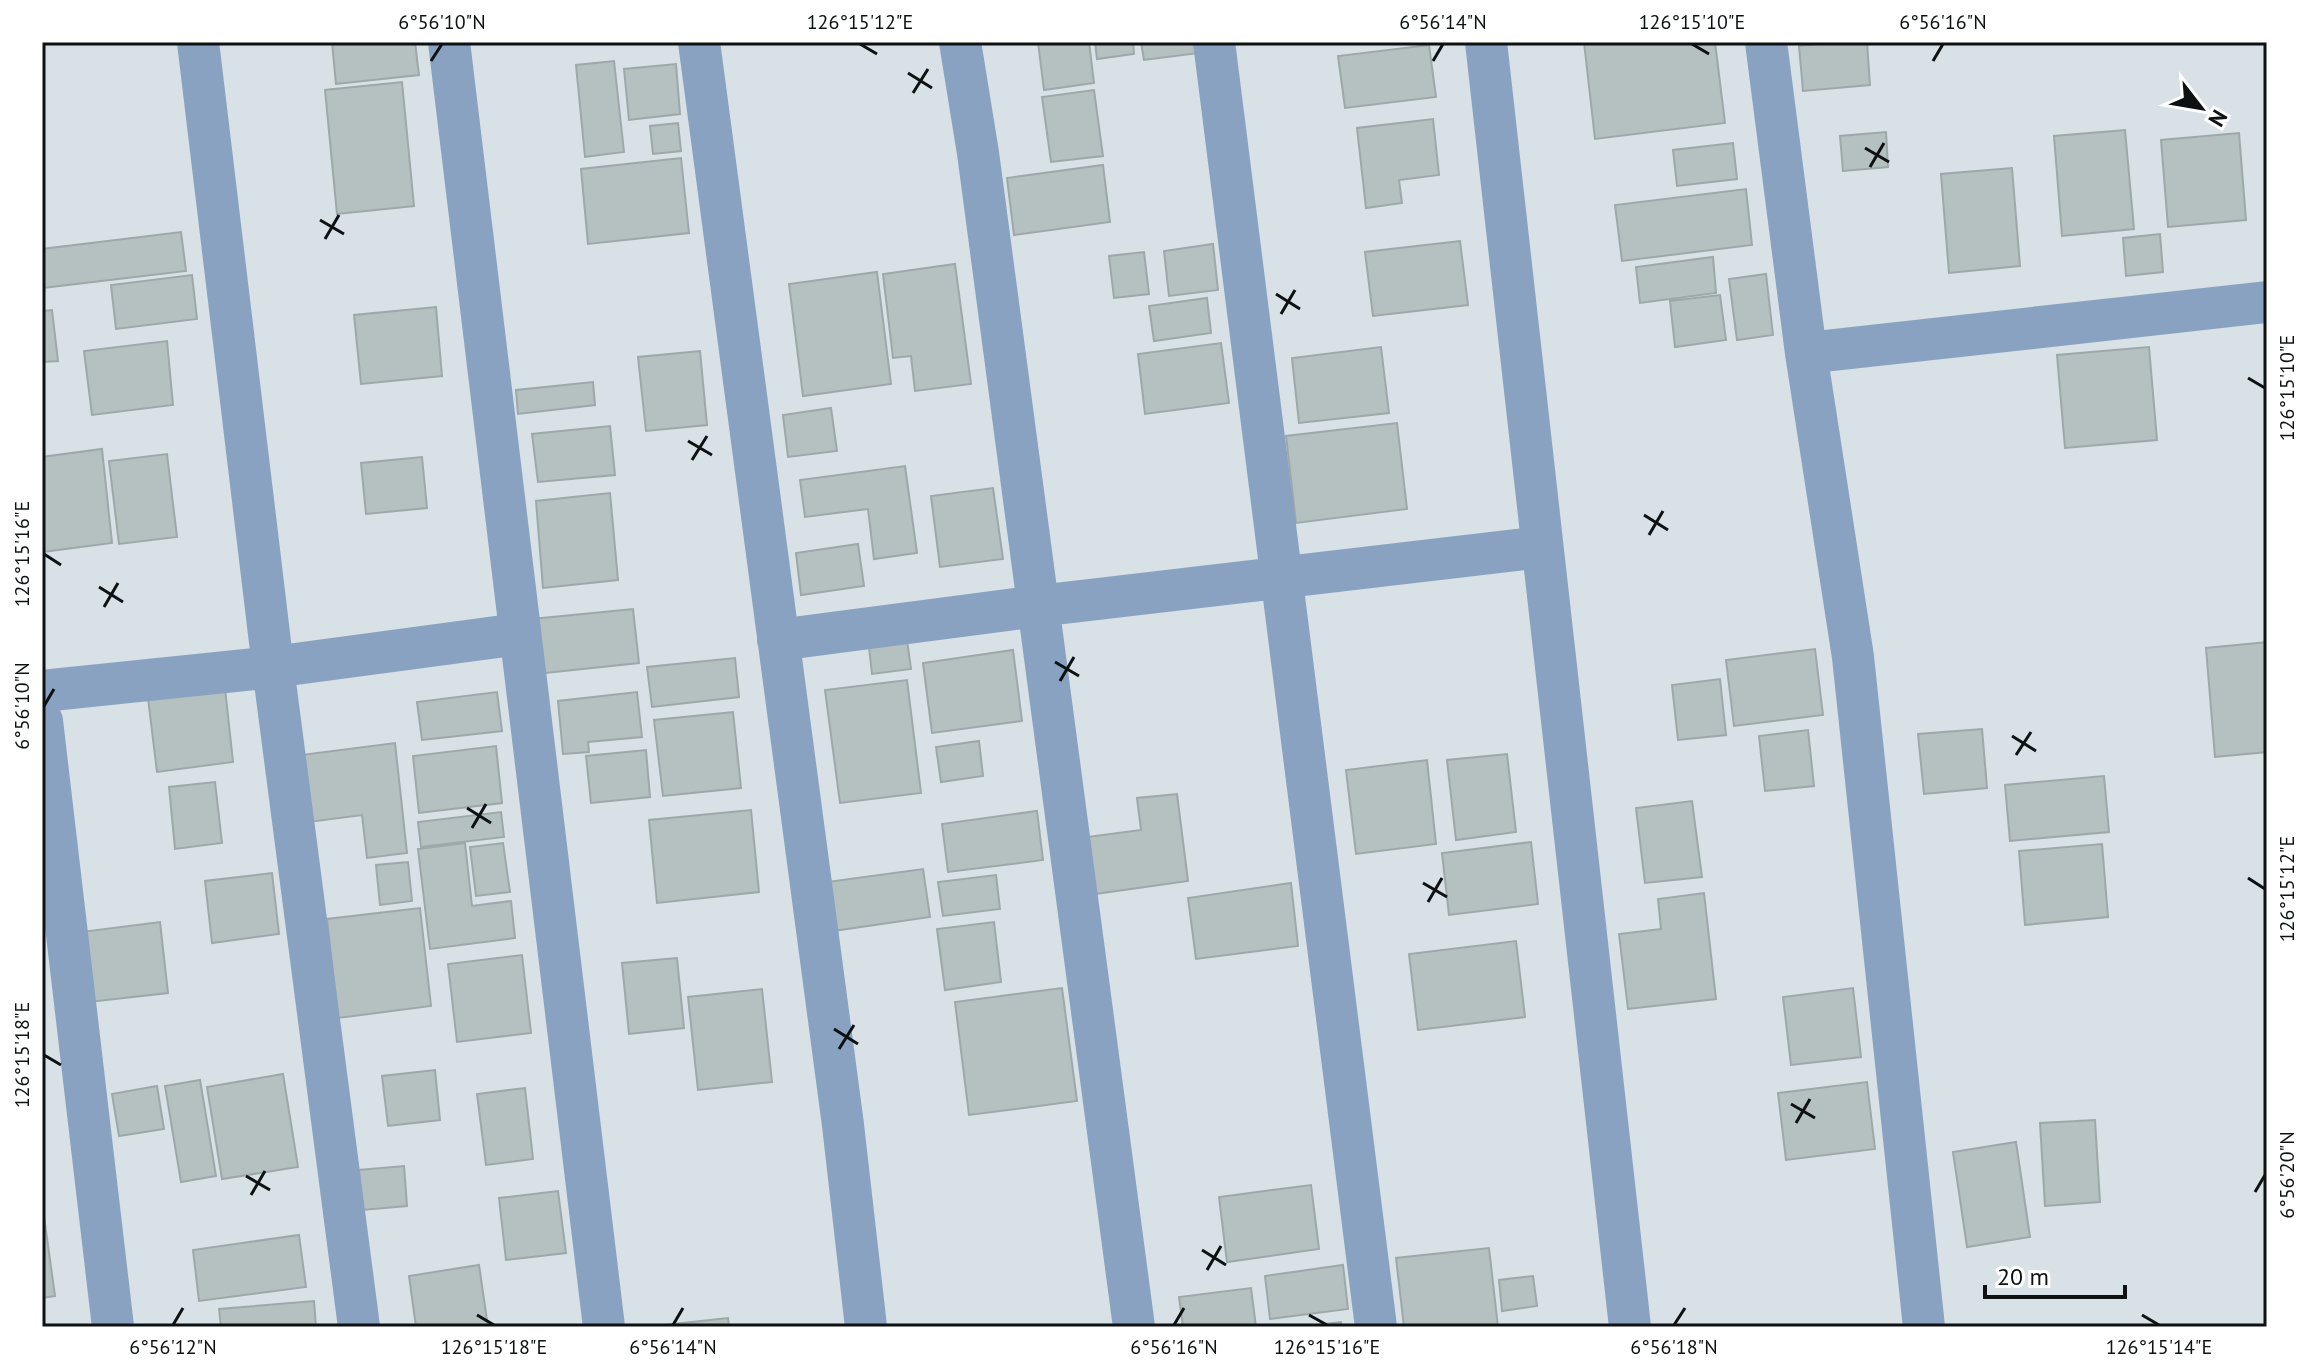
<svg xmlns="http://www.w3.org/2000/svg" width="2309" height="1369" font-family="'PT Sans',sans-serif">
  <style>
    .building { fill: #b5c0c1; stroke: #9da8a9; stroke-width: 2 }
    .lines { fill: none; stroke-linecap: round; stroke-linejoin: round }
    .minor { stroke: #89a2c1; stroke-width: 42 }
    .ticks { fill: none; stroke: #0d1112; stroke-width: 3 }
    .neatline { fill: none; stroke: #0d1112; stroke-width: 3 }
    .ticks-label { font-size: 20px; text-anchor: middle; fill: #0d1112 }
  </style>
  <rect width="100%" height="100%" fill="#d7e1e6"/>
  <path class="building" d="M 342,42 L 415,42 L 419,75 L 336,84 L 332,43 Z
    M 1038,42 L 1089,42 L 1094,83 L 1044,90 Z
    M 1095,42 L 1133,42 L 1134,54 L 1097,59 Z
    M 1141,42 L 1197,42 L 1199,53 L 1144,60 Z
    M 1584,42 L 1715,42 L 1725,123 L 1595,139 Z
    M 1840,42 L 1867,42 L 1870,85 L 1803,91 L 1799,46 Z
    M 1429,45 L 1436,97 L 1345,108 L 1338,56 Z
    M 614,61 L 624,152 L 585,157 L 576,65 Z
    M 676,64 L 680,114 L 629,120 L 624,69 Z
    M 402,82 L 414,206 L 337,214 L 325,90 Z
    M 1094,90 L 1103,156 L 1051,162 L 1042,97 Z
    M 1433,119 L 1439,175 L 1399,180 L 1402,203 L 1366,208 L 1357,128 Z
    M 678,123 L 681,151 L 653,154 L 650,126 Z
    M 2125,130 L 2134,229 L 2062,236 L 2054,136 Z
    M 1886,132 L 1888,167 L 1843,171 L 1840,136 Z
    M 2239,133 L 2246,220 L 2168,227 L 2161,140 Z
    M 1733,143 L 1737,179 L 1677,186 L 1673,150 Z
    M 681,158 L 689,233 L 588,244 L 581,169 Z
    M 1103,165 L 1110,222 L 1014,235 L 1007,178 Z
    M 2012,168 L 2020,266 L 1949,273 L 1941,174 Z
    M 1746,189 L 1752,245 L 1622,261 L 1615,205 Z
    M 181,232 L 186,271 L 42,288 L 42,249 Z
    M 2160,234 L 2163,272 L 2126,276 L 2123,238 Z
    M 1460,241 L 1468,305 L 1373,316 L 1365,252 Z
    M 1213,244 L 1218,290 L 1169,296 L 1164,251 Z
    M 1144,252 L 1149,294 L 1114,298 L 1109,256 Z
    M 1713,257 L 1716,293 L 1640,303 L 1636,267 Z
    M 955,264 L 971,384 L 915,391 L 911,356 L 893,358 L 883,274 Z
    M 877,272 L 891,384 L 803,396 L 789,284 Z
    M 1766,274 L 1773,335 L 1737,340 L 1729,279 Z
    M 192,275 L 197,319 L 116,329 L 111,285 Z
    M 1720,295 L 1726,340 L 1675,347 L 1670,301 Z
    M 1207,298 L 1211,333 L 1154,341 L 1149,306 Z
    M 436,307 L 442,376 L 361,384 L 354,315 Z
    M 52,310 L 58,361 L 42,362 L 42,311 Z
    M 167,341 L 173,405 L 92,415 L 84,351 Z
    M 1221,343 L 1229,403 L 1145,414 L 1138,354 Z
    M 1381,347 L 1389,413 L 1299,423 L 1292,358 Z
    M 2149,347 L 2157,440 L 2065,448 L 2057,355 Z
    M 700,351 L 707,425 L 646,431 L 638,357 Z
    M 593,382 L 595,405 L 518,414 L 516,390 Z
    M 831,408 L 837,451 L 788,457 L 783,415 Z
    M 1397,423 L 1407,509 L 1296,523 L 1286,436 Z
    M 610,426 L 615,475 L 538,482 L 532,434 Z
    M 102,449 L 112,543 L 42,552 L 42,457 Z
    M 167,454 L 177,537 L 119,544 L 109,461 Z
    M 422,457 L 427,508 L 366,514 L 361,463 Z
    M 905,466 L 917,553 L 874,559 L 868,509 L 805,517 L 800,480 Z
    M 993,488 L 1003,559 L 940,567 L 931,496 Z
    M 610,493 L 618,580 L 543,588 L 536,501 Z
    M 858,544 L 864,586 L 801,595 L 796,553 Z
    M 633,609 L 639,663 L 527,675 L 522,620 Z
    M 906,633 L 911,669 L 872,674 L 868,638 Z
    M 2267,642 L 2267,752 L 2215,757 L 2206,648 Z
    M 1815,649 L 1823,715 L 1734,726 L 1726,660 Z
    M 1013,650 L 1022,721 L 932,733 L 923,663 Z
    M 735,658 L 739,697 L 652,707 L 647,667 Z
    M 1720,679 L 1726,735 L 1678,740 L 1672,685 Z
    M 907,680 L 921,793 L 840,803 L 825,690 Z
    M 225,688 L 233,762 L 157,772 L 148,698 Z
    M 497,692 L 502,731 L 422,740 L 417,702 Z
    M 637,692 L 642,737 L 588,742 L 589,752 L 563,754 L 558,701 Z
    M 733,712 L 741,788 L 663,796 L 654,720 Z
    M 1982,729 L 1987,788 L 1924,794 L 1918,734 Z
    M 1808,730 L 1814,786 L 1765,791 L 1759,736 Z
    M 979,741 L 983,776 L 941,782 L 936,747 Z
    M 395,743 L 407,853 L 367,858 L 362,815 L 309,822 L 301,755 Z
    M 496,746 L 502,803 L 419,813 L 413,756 Z
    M 646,750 L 650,797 L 591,803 L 586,756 Z
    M 1507,754 L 1516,832 L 1456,840 L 1447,760 Z
    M 1427,760 L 1436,844 L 1356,854 L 1346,770 Z
    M 2104,776 L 2109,832 L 2010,841 L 2005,785 Z
    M 215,782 L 222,843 L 175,849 L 169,787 Z
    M 1177,794 L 1188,881 L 1095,894 L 1087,837 L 1141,830 L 1137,798 Z
    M 1692,801 L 1702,877 L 1645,883 L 1636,808 Z
    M 751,810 L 759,892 L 657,903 L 649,820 Z
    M 1037,811 L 1043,860 L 948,872 L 942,824 Z
    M 501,812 L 504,837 L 421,847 L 418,822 Z
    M 1531,842 L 1538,904 L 1449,915 L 1442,853 Z
    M 465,843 L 472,906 L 511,901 L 515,938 L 430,949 L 418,849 Z
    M 503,843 L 510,892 L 476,896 L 470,847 Z
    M 2102,844 L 2108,917 L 2025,925 L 2019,851 Z
    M 408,862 L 412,901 L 380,905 L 376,865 Z
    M 923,869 L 930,917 L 833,931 L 827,882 Z
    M 272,873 L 279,934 L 212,943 L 205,881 Z
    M 996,875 L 1000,909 L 943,916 L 938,882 Z
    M 1291,883 L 1298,946 L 1196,959 L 1188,898 Z
    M 1704,893 L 1716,999 L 1628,1009 L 1619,934 L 1661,929 L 1658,899 Z
    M 420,908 L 431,1006 L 338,1018 L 327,919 Z
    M 160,922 L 168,993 L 89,1002 L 81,932 Z
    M 994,922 L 1001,982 L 945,990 L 937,929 Z
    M 1516,941 L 1525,1017 L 1418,1030 L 1409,954 Z
    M 522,955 L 531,1033 L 457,1042 L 448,964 Z
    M 677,958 L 684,1028 L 629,1034 L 622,963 Z
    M 1062,988 L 1077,1101 L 969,1115 L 955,1002 Z
    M 1853,988 L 1861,1057 L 1791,1065 L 1783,997 Z
    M 762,989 L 772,1082 L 698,1090 L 688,997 Z
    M 435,1070 L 440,1120 L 388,1126 L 382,1076 Z
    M 283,1074 L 298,1167 L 222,1179 L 207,1087 Z
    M 200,1080 L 216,1176 L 181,1182 L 165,1086 Z
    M 1867,1082 L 1875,1149 L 1786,1160 L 1778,1093 Z
    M 157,1086 L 164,1129 L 119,1136 L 112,1094 Z
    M 525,1088 L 533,1159 L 486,1165 L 477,1094 Z
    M 2095,1120 L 2100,1202 L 2045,1206 L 2040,1123 Z
    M 2016,1142 L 2030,1237 L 1967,1247 L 1953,1152 Z
    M 404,1166 L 407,1206 L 362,1210 L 359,1170 Z
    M 1311,1185 L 1319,1249 L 1227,1262 L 1219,1197 Z
    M 558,1191 L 566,1253 L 506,1260 L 499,1198 Z
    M 42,1202 L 55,1296 L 42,1298 Z
    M 299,1235 L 306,1287 L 199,1301 L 193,1250 Z
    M 1489,1248 L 1498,1327 L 1404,1327 L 1396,1258 Z
    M 479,1265 L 488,1327 L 416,1327 L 409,1276 Z
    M 1343,1265 L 1348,1309 L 1270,1319 L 1265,1276 Z
    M 1533,1276 L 1537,1306 L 1502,1311 L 1499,1280 Z
    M 1251,1288 L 1256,1327 L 1183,1327 L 1179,1297 Z
    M 314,1301 L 316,1327 L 221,1327 L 219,1309 Z
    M 728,1318 L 729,1327 L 645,1327 Z
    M 1341,1322 L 1342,1327 L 1299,1327 Z"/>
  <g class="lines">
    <path class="minor" d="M 198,42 L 273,667 L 359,1327
      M 449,42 L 604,1327
      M 699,42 L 843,1125 L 866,1327
      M 960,42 L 978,153 L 1134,1327
      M 1214,42 L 1376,1327
      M 1486,42 L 1630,1327
      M 1766,42 L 1806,353 L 1853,657 L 1924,1327
      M 1806,353 L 2267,302
      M 778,640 L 1038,606 L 1542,547
      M 42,691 L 273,667 L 519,634
      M 42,721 L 113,1327"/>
  </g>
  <path class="ticks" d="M 860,44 L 877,54M 1692,44 L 1709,54M 431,61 L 442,44M 1433,61 L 1443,44M 1933,61 L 1943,44M 908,73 L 932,88M 913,93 L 928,69M 1865,148 L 1889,162M 1870,167 L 1884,143M 320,220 L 344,234M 325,239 L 339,215M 1276,294 L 1300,309M 1281,314 L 1295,290M 2248,378 L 2265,388M 688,441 L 712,455M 692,460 L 707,436M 1644,515 L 1668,530M 1649,535 L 1663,511M 44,554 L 61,565M 99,587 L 123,602M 104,607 L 118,583M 1055,662 L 1079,676M 1060,681 L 1074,657M 44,706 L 54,689M 2012,736 L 2036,751M 2016,755 L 2031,732M 467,808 L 491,823M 472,828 L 486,804M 2248,878 L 2265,889M 1423,883 L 1447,897M 1428,902 L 1442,878M 834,1029 L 858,1044M 839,1049 L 854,1025M 44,1055 L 61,1065M 1791,1104 L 1815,1118M 1796,1123 L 1810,1099M 246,1176 L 270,1190M 2255,1192 L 2265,1175M 251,1195 L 265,1171M 1202,1250 L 1226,1265M 1207,1270 L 1221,1246M 477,1315 L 494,1325M 1309,1315 L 1327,1325M 2142,1315 L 2159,1325M 173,1325 L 183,1308M 673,1325 L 683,1308M 1174,1325 L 1184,1308M 1674,1325 L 1685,1308"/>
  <rect width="2309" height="1369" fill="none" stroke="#ffffff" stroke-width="88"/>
  <g transform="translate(2201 108) rotate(121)" stroke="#ffffff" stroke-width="6" paint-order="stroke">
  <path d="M0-6L14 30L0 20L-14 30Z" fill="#0d1112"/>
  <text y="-12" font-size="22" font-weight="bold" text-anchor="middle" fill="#0d1112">N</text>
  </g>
  <path d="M1985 1285v12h140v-12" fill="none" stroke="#0d1112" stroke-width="4"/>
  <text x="1997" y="1285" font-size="24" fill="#0d1112" stroke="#ffffff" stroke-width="6" paint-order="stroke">20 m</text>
  <rect x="44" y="44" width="2221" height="1281" class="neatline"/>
  <g class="ticks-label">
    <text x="442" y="29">6°56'10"N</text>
    <text x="860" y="29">126°15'12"E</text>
    <text x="1443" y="29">6°56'14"N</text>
    <text x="1692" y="29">126°15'10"E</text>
    <text x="1943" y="29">6°56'16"N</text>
    <text transform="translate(2287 388) rotate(-90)" y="7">126°15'10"E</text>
    <text transform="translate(22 554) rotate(-90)" y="7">126°15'16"E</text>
    <text transform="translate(22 706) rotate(-90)" y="7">6°56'10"N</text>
    <text transform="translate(2287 889) rotate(-90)" y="7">126°15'12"E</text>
    <text transform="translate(22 1055) rotate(-90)" y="7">126°15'18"E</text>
    <text transform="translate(2287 1175) rotate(-90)" y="7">6°56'20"N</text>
    <text x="173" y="1354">6°56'12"N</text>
    <text x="494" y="1354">126°15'18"E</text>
    <text x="673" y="1354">6°56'14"N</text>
    <text x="1174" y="1354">6°56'16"N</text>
    <text x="1327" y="1354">126°15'16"E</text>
    <text x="1674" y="1354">6°56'18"N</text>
    <text x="2159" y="1354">126°15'14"E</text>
  </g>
</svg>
